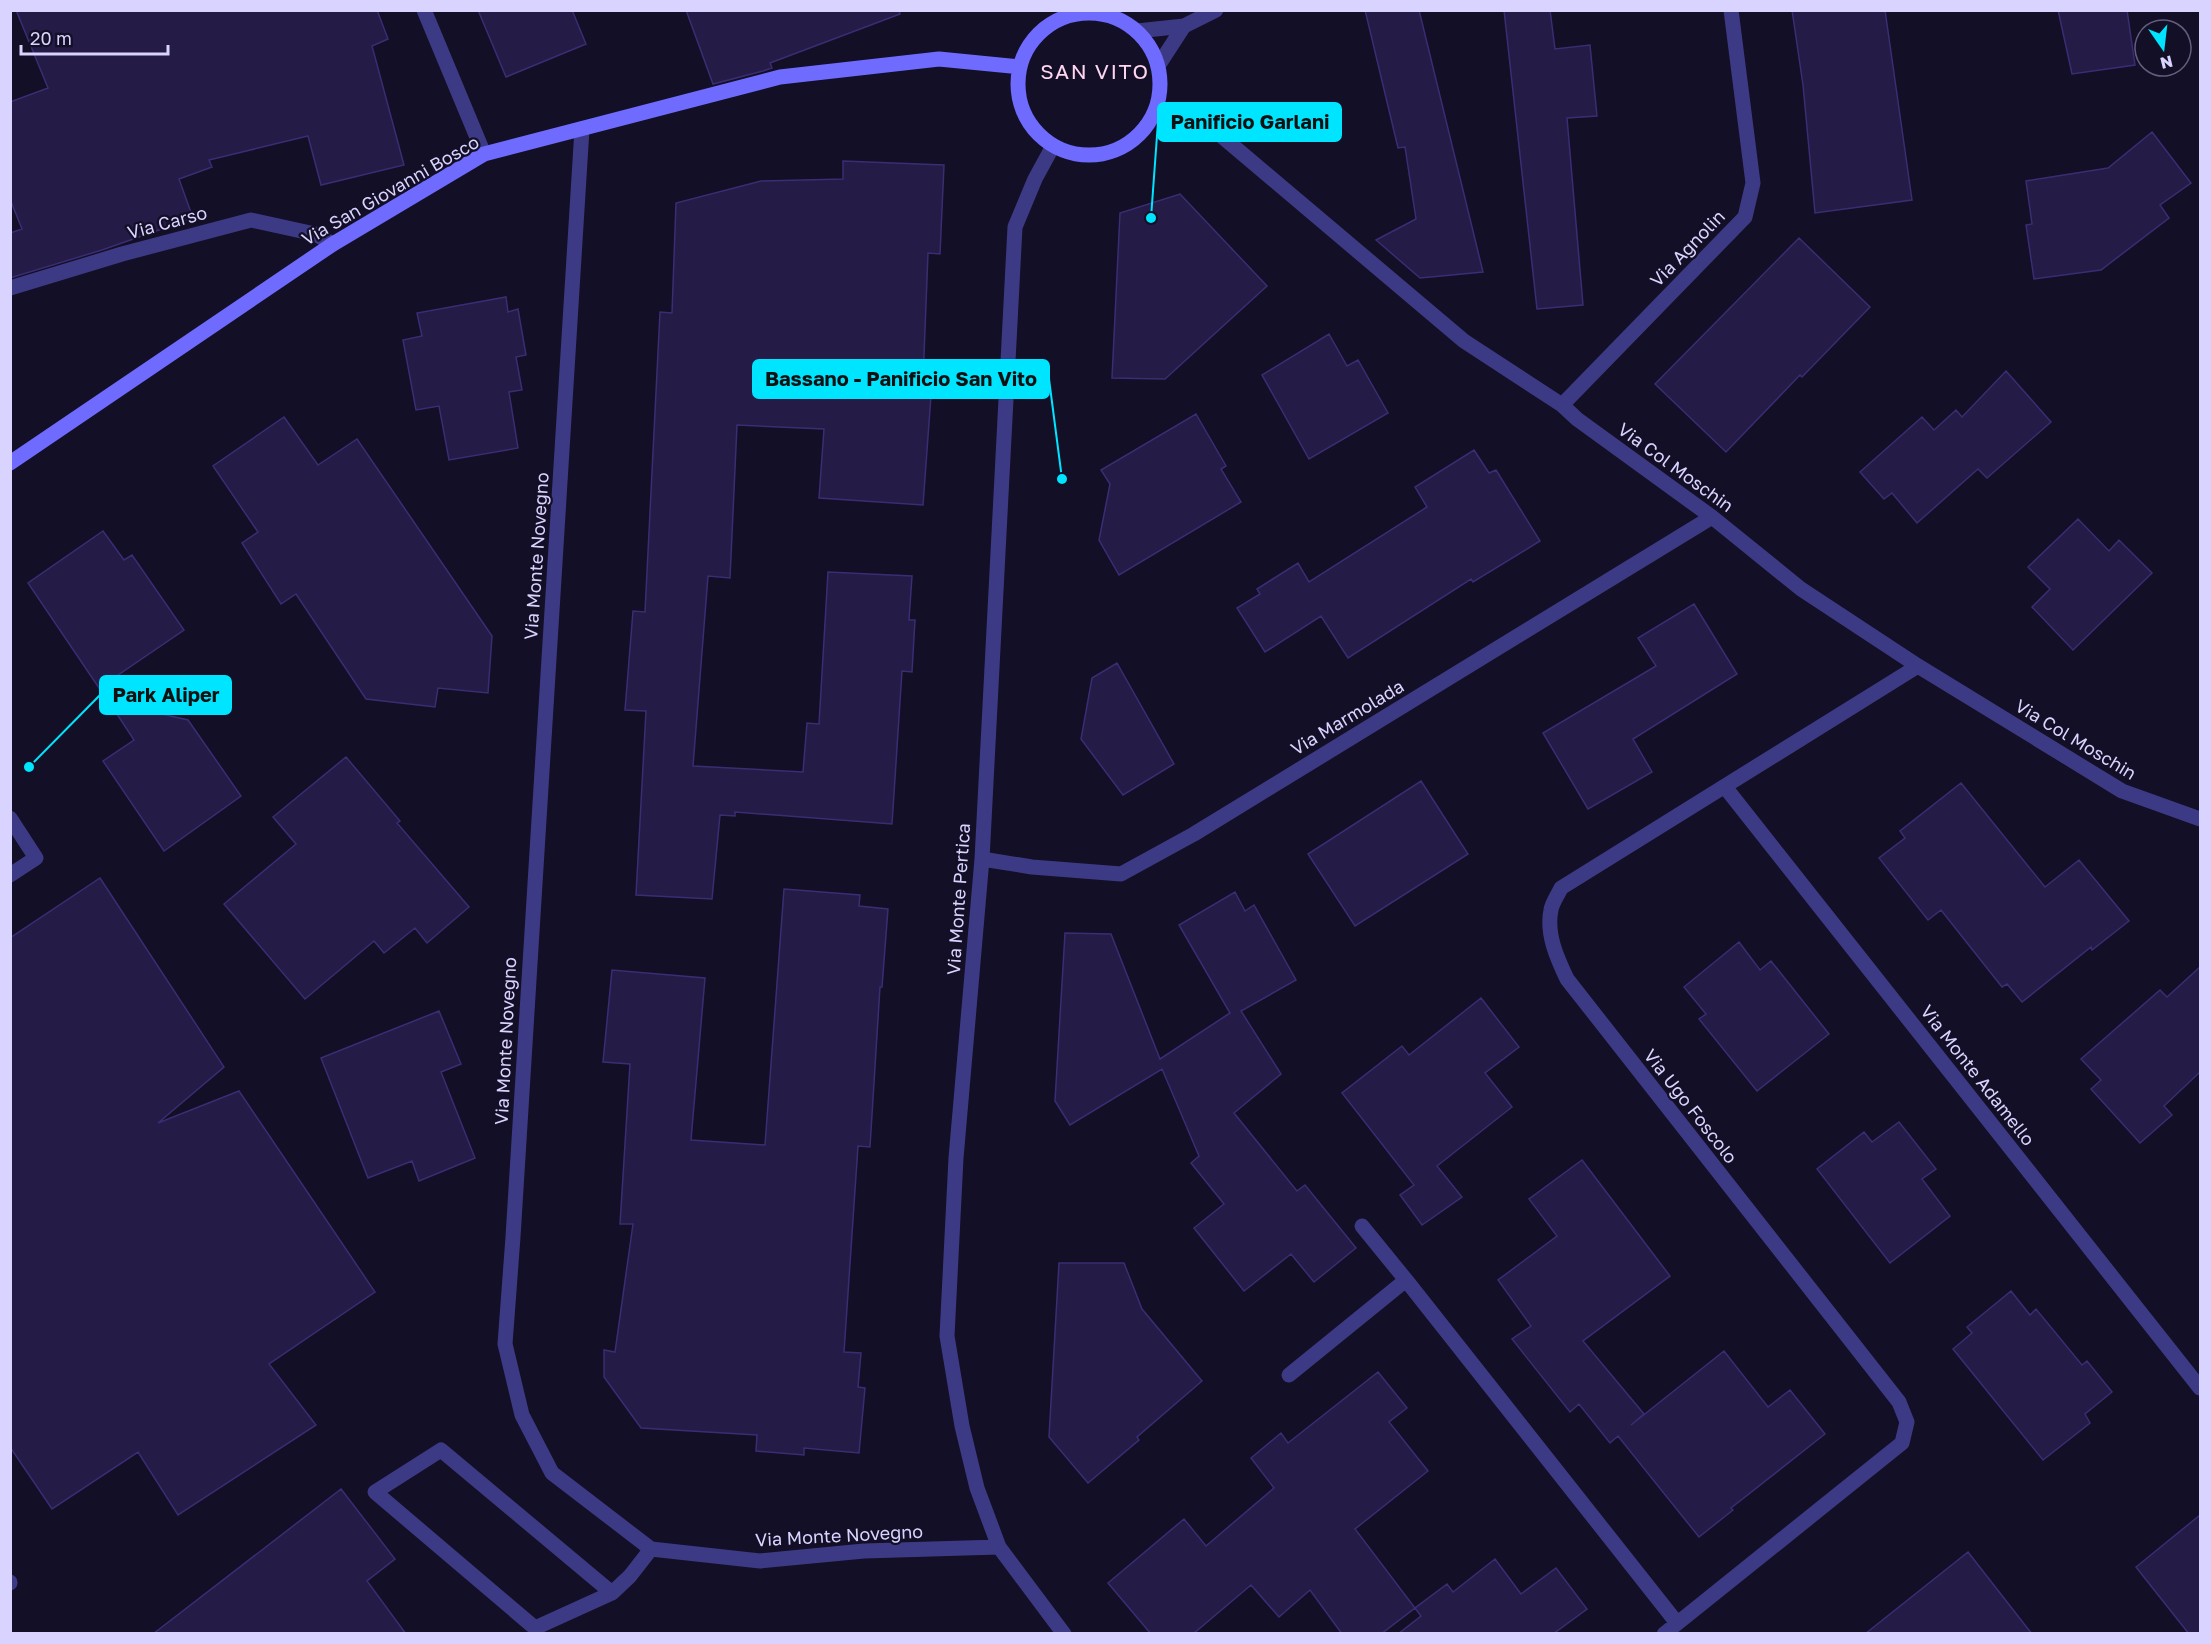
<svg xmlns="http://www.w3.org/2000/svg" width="2211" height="1644" font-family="'Golos Text',sans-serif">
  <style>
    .building { fill: #241b47; stroke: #3b2d73; stroke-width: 1.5 }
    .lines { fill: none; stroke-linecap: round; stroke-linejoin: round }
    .lane { stroke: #3d3a85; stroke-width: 15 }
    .street { stroke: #3d3a85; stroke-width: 15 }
    .secondary { stroke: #6f6bff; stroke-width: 15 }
    .labels { text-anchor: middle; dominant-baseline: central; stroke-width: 4.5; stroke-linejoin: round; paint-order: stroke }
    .street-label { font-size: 18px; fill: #d9d4ff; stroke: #130f26 }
    .quarter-label { font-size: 21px; letter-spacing: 1.5px; fill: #ffd6f0; stroke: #130f26 }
    .leader { fill: none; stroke: #00e5ff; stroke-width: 2 }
    .callout-dot { fill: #00e5ff; stroke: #130f26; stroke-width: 2 }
    .callout { fill: #00e5ff; stroke: #00e5ff; stroke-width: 2 }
    .callout-label { font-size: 20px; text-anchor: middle; font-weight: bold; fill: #111 }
  </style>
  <rect width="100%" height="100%" fill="#130f26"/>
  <path class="building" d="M 16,10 L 377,10 L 388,39 L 372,46 L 404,165 L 321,185 L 308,136 L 209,160 L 212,167 L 179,179 L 193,218 L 102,250 L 10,278 L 10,233 L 22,229 L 10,199 L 10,102 L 48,88 Z
    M 478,10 L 572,10 L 586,44 L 506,77 Z
    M 686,10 L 899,10 L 900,14 L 770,63 L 772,68 L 763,71 L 713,84 Z
    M 1365,10 L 1419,10 L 1483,272 L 1420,278 L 1376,240 L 1416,219 L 1405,147 L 1398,148 Z
    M 1504,10 L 1550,10 L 1555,49 L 1590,45 L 1597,116 L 1567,118 L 1583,305 L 1537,309 Z
    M 1792,10 L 1885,10 L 1912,200 L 1815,213 L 1803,85 Z
    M 2058,10 L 2127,10 L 2135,65 L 2072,74 Z
    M 2152,132 L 2191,183 L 2160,205 L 2169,218 L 2101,270 L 2034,279 L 2026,225 L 2032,224 L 2026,181 L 2108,168 Z
    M 843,161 L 944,165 L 940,254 L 928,253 L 923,381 L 932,382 L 923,505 L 819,498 L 824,429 L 737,425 L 730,578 L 708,576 L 693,766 L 803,772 L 807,723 L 819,724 L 828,572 L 912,576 L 909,620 L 915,620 L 912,672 L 902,671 L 892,824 L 735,812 L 735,816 L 720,815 L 712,899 L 636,895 L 646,711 L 625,710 L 633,611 L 645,612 L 660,312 L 672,313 L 676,203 L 761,181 L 843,179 Z
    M 1180,194 L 1267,286 L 1165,379 L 1112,378 L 1120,213 Z
    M 1799,238 L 1870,307 L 1802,377 L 1800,375 L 1726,452 L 1655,384 Z
    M 506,297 L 508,312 L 518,309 L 526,355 L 516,357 L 522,390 L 509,392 L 518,448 L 449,460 L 439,406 L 416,410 L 403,340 L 422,336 L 417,313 Z
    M 1329,334 L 1347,366 L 1358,360 L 1388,413 L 1309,459 L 1262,375 Z
    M 2006,371 L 2051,422 L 1987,478 L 1978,469 L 1917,523 L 1892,493 L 1884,499 L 1860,472 L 1922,417 L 1934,430 L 1956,410 L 1962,417 Z
    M 1196,414 L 1226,466 L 1221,469 L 1241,502 L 1119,575 L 1099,540 L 1110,484 L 1101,470 Z
    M 284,417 L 318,465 L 357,439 L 492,636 L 488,693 L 438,688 L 435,707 L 366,699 L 296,594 L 281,604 L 242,543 L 258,532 L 213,466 Z
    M 1474,450 L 1489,473 L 1496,470 L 1540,541 L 1473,582 L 1471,579 L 1348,658 L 1321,616 L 1265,652 L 1237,608 L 1260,594 L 1257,589 L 1298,563 L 1309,582 L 1427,507 L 1415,487 Z
    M 2078,519 L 2109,551 L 2119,540 L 2152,573 L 2073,650 L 2032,607 L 2050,589 L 2028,567 Z
    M 103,531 L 124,560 L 132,555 L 184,630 L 99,688 L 28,583 Z
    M 1694,604 L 1737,674 L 1633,739 L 1652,772 L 1588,809 L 1543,733 L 1656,666 L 1638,638 Z
    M 1117,663 L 1174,764 L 1123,795 L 1081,739 L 1092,678 Z
    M 109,702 L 188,720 L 241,796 L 164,851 L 103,761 L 134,740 Z
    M 346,757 L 400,821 L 397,823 L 469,907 L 427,943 L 415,928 L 384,953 L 374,941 L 305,999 L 224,904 L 296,844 L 273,817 Z
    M 1421,781 L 1468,854 L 1355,926 L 1308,854 Z
    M 1961,783 L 2045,887 L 2079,860 L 2129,921 L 2092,950 L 2091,947 L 2022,1002 L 2007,984 L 2002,987 L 1941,910 L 1928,920 L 1879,858 L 1905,838 L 1900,831 Z
    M 100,878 L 224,1067 L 158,1123 L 239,1091 L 375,1292 L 269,1364 L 316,1425 L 178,1515 L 138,1452 L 52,1509 L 10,1447 L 10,938 Z
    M 784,889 L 860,895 L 859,906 L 888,909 L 882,987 L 880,987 L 870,1147 L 858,1146 L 844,1352 L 861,1353 L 858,1387 L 865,1388 L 859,1453 L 804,1448 L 804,1455 L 756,1451 L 757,1435 L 641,1428 L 604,1377 L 604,1350 L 615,1352 L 633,1224 L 620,1224 L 630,1064 L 603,1062 L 612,970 L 705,978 L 691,1140 L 765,1145 Z
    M 1235,892 L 1245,911 L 1254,905 L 1296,980 L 1241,1011 L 1281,1074 L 1234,1113 L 1297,1191 L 1305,1185 L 1356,1248 L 1314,1282 L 1291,1254 L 1244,1291 L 1194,1228 L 1224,1204 L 1191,1163 L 1199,1156 L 1162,1069 L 1070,1125 L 1055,1101 L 1065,933 L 1111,934 L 1160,1059 L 1230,1013 L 1179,925 Z
    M 1739,942 L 1760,970 L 1771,961 L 1829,1034 L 1757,1091 L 1699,1019 L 1706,1014 L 1684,987 Z
    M 2200,967 L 2200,1072 L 2164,1106 L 2172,1115 L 2140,1143 L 2091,1089 L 2101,1080 L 2081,1059 L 2160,990 L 2167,997 Z
    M 1481,998 L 1519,1047 L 1485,1073 L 1512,1107 L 1437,1166 L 1462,1197 L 1422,1225 L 1400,1195 L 1414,1185 L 1342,1093 L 1402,1046 L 1409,1055 Z
    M 439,1011 L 461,1064 L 441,1072 L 475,1158 L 419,1181 L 412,1161 L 368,1178 L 321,1058 Z
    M 1899,1122 L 1936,1169 L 1922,1179 L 1950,1216 L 1890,1263 L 1817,1169 L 1864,1132 L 1872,1142 Z
    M 1582,1160 L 1670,1276 L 1583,1341 L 1644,1414 L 1631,1425 L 1724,1351 L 1768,1407 L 1790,1390 L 1825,1434 L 1731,1508 L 1733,1510 L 1699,1537 L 1618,1436 L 1610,1443 L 1579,1404 L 1570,1412 L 1512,1339 L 1531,1326 L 1498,1280 L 1557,1236 L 1529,1199 Z
    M 1059,1263 L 1124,1263 L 1142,1309 L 1202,1381 L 1137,1437 L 1139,1440 L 1088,1483 L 1049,1437 Z
    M 2011,1291 L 2030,1315 L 2036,1309 L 2082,1365 L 2087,1361 L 2112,1392 L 2085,1414 L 2090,1423 L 2043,1460 L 1953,1349 L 1972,1333 L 1967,1327 Z
    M 1378,1372 L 1407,1408 L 1389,1422 L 1428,1471 L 1355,1529 L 1415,1608 L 1381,1634 L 1342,1634 L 1310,1590 L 1279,1617 L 1251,1585 L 1193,1634 L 1151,1634 L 1108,1583 L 1184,1519 L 1206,1546 L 1274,1488 L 1251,1458 L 1281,1433 L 1288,1443 Z
    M 341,1489 L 395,1559 L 367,1581 L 406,1634 L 153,1634 Z
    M 2200,1515 L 2200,1634 L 2189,1634 L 2136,1567 Z
    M 1968,1552 L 2032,1634 L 1865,1634 Z
    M 1495,1559 L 1521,1594 L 1556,1568 L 1587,1609 L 1553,1634 L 1398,1634 L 1421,1616 L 1415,1608 L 1447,1584 L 1453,1592 Z"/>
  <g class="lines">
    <path class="lane" d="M 10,818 L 36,858 L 10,875
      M 10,1582 L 10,1583
      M 612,1593 L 535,1628 L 375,1492 L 441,1450 L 612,1593 L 630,1576 L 651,1549"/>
    <path class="street" d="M 424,10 L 484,154
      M 1137,31 L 1184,26 L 1216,10
      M 1158,66 L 1184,26
      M 1156,109 L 1212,128 L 1464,341 L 1562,405 L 1577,419 L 1712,517 L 1801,589 L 1918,666 L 2122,791 L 2200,819
      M 582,129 L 513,1237 L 505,1344 L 522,1415 L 552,1473 L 651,1549 L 760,1561 L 864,1551 L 999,1547
      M 1053,146 L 1035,179 L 1015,227 L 982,859 L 956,1158 L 947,1336 L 962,1426 L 977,1488 L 999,1547 L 1064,1634
      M 10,288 L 122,254 L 251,220 L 315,234 L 333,244
      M 1562,405 L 1745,217 L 1753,183 L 1731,10
      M 1725,787 L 2200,1388
      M 982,859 L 1032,867 L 1121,874 L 1194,834 L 1712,517
      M 1406,1280 L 1677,1623
      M 1289,1375 L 1406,1280 L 1362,1226
      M 1664,1634 L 1902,1443 L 1907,1422 L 1899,1402 L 1567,979 C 1557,958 1546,934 1551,910 C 1552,903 1558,895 1561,888 L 1918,666"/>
    <path class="secondary" d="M1018 84a71 71 0 1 1 142 0a71 71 0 1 1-142 0Z
      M 10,463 L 333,244 L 484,154 L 780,77 L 939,59 L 1020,67"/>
  </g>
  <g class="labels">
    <g class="street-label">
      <text transform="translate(390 190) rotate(-30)">Via San Giovanni Bosco</text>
      <text transform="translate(167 222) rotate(-15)">Via Carso</text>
      <text transform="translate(1687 248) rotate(-46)">Via Agnolin</text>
      <text transform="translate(1676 467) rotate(36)">Via Col Moschin</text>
      <text transform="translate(536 556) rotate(-86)">Via Monte Novegno</text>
      <text transform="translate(1347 717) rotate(-31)">Via Marmolada</text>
      <text transform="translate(2076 739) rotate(31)">Via Col Moschin</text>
      <text transform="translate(958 899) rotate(-86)">Via Monte Pertica</text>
      <text transform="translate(505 1041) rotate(-87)">Via Monte Novegno</text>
      <text transform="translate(1978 1075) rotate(52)">Via Monte Adamello</text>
      <text transform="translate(1691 1106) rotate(52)">Via Ugo Foscolo</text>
      <text transform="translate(839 1535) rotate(-3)">Via Monte Novegno</text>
    </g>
    <g class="quarter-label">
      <text x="1095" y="71">SAN VITO</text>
    </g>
  </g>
  <path class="leader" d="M1151 218L1158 122M1062 479L1049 379M29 767L100 695"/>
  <g class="callout-dot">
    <circle cx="1151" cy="218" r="6"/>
    <circle cx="1062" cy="479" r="6"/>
    <circle cx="29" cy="767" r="6"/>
  </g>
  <g class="callout">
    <rect x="1158" y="103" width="183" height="38" rx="6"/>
    <rect x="753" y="360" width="296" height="38" rx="6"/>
    <rect x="100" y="676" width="131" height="38" rx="6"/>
  </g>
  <g class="callout-label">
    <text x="1250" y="129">Panificio Garlani</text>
    <text x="901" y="386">Bassano - Panificio San Vito</text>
    <text x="166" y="702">Park Aliper</text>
  </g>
  <rect width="2211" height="1644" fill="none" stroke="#d9d4ff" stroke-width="24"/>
  <g transform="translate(2163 48) rotate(166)"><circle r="28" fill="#130f26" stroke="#625e7d" stroke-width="1.5"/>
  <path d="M0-4.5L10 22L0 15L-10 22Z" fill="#00e5ff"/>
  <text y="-9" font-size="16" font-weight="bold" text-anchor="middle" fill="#d9d4ff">N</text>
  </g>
  <path d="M21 45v9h147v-9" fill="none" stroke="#d9d4ff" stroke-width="3"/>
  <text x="30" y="45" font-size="18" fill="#d9d4ff" stroke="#130f26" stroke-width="4.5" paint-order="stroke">20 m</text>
</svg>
